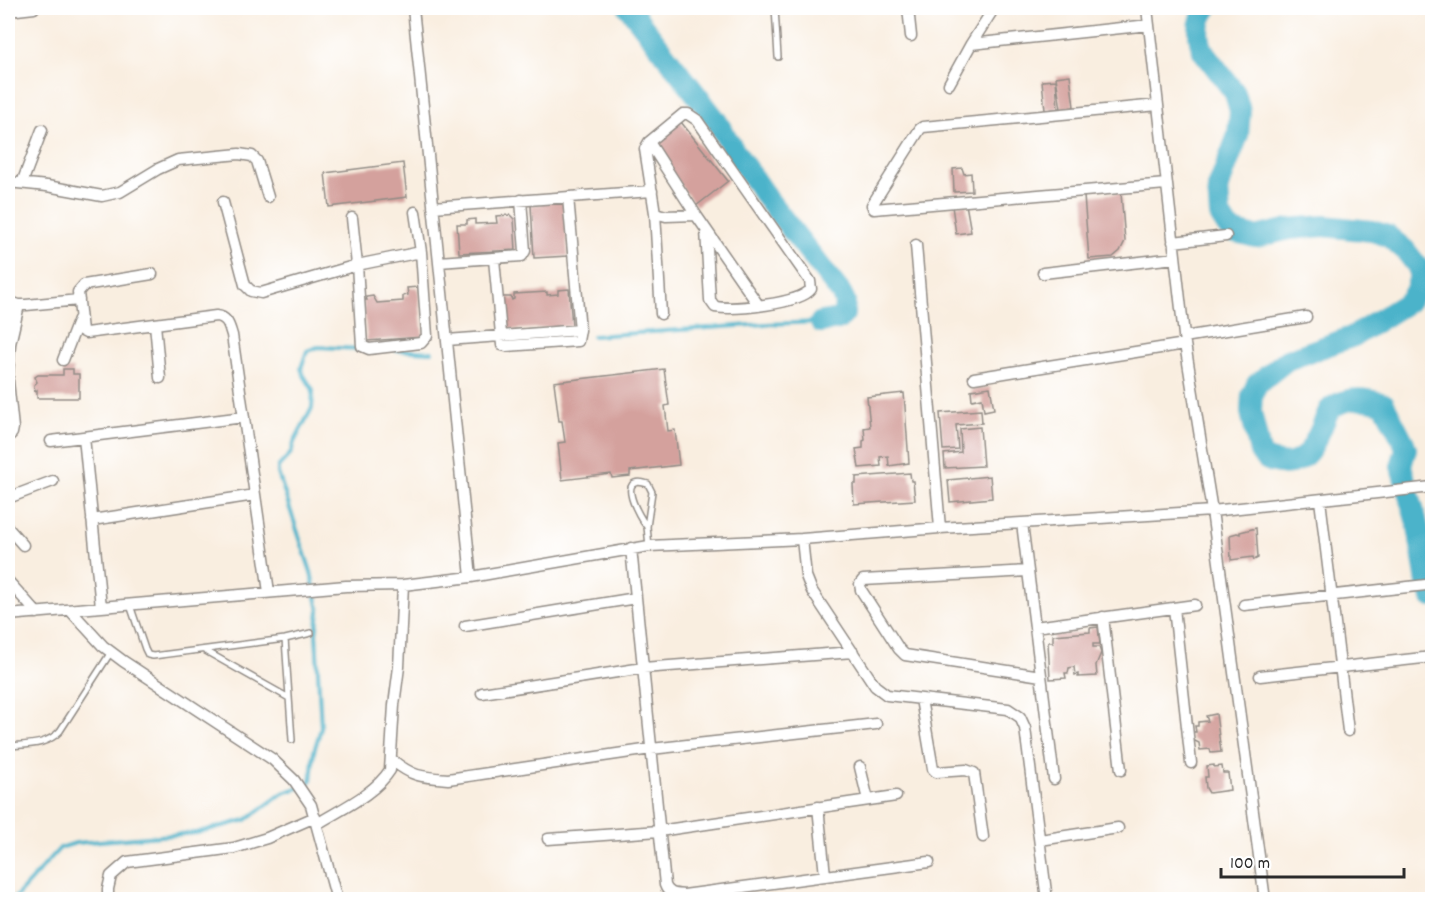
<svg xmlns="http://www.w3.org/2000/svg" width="1440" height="907" font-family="Dekko,sans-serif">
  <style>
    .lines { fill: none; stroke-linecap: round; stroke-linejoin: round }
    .stream { stroke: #4bb3ca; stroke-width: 4 }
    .river { stroke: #4bb3ca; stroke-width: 22 }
    .building { fill: #d4a19d }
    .lane-casing { stroke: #928c86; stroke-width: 8 }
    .street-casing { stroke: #928c86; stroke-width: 13 }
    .lane { stroke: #fff; stroke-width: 5 }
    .street { stroke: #fff; stroke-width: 10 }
  </style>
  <rect width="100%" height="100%" fill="#fff"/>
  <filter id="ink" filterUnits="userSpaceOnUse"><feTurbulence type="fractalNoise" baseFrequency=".0167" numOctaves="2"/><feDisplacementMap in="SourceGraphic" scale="12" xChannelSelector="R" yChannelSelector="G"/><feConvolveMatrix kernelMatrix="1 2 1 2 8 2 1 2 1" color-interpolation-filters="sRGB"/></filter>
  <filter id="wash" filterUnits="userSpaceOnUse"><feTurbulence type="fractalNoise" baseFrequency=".008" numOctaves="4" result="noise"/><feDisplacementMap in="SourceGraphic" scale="24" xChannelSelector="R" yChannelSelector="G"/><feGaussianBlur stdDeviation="1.35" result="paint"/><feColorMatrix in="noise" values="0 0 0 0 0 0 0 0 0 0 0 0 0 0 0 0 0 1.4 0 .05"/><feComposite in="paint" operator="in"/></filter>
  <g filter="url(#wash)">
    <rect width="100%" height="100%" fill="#f9eee0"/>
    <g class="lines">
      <path class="stream" d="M 593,336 L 766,324 L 821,322
        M 396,350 L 432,352
        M 13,900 L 60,848 L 76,843 L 196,833 L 246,820 L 283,793 L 307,785 L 311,780 L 314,751 L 321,728 L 316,633 L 319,611 L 311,572 L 278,473 L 278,467 L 291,453 L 294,442 L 312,408 L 313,390 L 303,374 L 301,368 L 307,351 L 318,347 L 362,349"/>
      <path class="river" d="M 629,8 L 716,120 L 733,149 L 766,197 L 841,293 L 845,301 L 844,314 L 839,319 L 821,322
        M 1207,8 C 1197,21 1197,35 1203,51 L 1235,93 L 1240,111 L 1238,135 L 1218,188 L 1220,215 L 1227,226 L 1232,231 L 1256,237 L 1289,229 L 1324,226 L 1372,231 L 1388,236 L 1405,250 L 1419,268 L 1419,280 L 1415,292 L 1408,302 L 1354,336 L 1287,360 L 1257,384 L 1252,395 L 1251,412 L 1260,452 C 1264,459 1271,462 1279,463 C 1310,469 1319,432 1329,410 C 1345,396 1366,398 1384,404 L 1404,443 L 1406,449 L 1401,466 L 1418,527 L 1427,583 L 1432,597"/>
    </g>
    <g id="blocks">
      <path class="building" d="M 1070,75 L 1074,107 L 1061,109 L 1056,77 Z
        M 1056,80 L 1058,109 L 1045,110 L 1042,81 Z
        M 677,117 L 728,181 L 696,206 L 646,141 Z
        M 403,163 L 407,197 L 329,207 L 325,173 Z
        M 962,168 L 964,174 L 971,173 L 972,191 L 954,192 L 953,169 Z
        M 1121,193 L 1125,241 L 1120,251 L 1113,257 L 1089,259 L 1084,196 Z
        M 542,197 L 564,200 L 568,256 L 534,258 L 531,205 L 542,204 Z
        M 966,204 L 971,232 L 956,234 L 952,206 Z
        M 510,215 L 514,219 L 516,250 L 459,253 L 457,224 L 467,224 L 467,220 L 475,219 L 475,224 L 497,223 L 496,216 Z
        M 418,287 L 423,337 L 367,341 L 363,300 L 367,300 L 366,297 L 373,296 L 377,303 L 403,301 L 403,296 L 408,295 L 407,288 Z
        M 569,289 L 572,326 L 505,330 L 503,297 L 511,297 L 512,300 L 514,299 L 514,294 L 547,292 L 547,295 L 558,294 L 558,290 Z
        M 63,369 L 73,369 L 73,374 L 79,374 L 79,398 L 37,398 L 37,390 L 35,392 L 34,385 L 37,382 L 35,377 L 38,375 L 63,375 Z
        M 664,369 L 669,405 L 665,406 L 668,431 L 675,430 L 679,465 L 630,471 L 630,476 L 612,478 L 611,474 L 562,480 L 558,443 L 565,442 L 562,421 L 559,421 L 554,382 Z
        M 990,387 L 994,409 L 984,411 L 982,398 L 972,400 L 971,390 Z
        M 904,393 L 909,463 L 889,466 L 888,456 L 880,457 L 881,466 L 859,468 L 856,449 L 863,448 L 863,441 L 865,440 L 864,428 L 870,427 L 867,397 Z
        M 981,410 L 982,423 L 956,425 L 958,449 L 943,450 L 940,413 Z
        M 980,427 L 983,466 L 945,468 L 944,454 L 961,452 L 960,429 Z
        M 910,473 L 911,481 L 913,481 L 915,500 L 854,504 L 853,484 L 856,484 L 856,477 Z
        M 990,476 L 992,498 L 950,502 L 948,480 Z
        M 1256,528 L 1258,558 L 1254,560 L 1253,557 L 1231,560 L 1230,535 L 1237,533 L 1240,534 L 1240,532 Z
        M 1098,627 L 1100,644 L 1093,644 L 1093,647 L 1099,647 L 1101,653 L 1096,665 L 1097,676 L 1078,677 L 1078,674 L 1075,675 L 1074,667 L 1069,668 L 1068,673 L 1065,673 L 1066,678 L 1050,679 L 1048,642 L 1053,642 L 1053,635 L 1090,632 L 1090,628 Z
        M 1216,714 L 1221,752 L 1211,753 L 1210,749 L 1200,750 L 1199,743 L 1191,739 L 1191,732 L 1196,732 L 1195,726 L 1198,726 L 1198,722 L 1208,721 L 1206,716 Z
        M 1214,765 L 1214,767 L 1222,766 L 1223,773 L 1228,773 L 1230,790 L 1209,793 L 1206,788 L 1205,777 L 1208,777 L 1207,766 Z"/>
    </g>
  </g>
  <g filter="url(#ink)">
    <use href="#blocks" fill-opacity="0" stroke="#928c86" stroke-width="1.5"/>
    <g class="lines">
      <g class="lane-casing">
        <path id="lane" d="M 775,8 L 778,57
          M 647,527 C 639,517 614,473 648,484 L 652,492 L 647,527 L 649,546
          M 130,605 L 145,649 L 148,655 L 153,656 L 285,639 L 311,633
          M 285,639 L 292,740
          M 204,650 L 289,698
          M 8,746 C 27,744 46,746 60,731 L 111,652"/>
      </g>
      <g class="street-casing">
        <path id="street" d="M 413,8 L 471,577
          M 908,8 L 911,36
          M 994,8 L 971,44 L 1149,25
          M 1147,8 L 1185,344 L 1212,511 L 1265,900
          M 8,11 L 34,8
          M 949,84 L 971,44
          M 1158,105 L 923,127 L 920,129 L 872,205 L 874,209 L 1166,184
          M 649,142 L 696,215 L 759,306
          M 8,182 L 47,186 L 102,196 L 120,192 L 158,169 L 178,160 L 239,154 L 252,156 L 257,161 L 268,197
          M 22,183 L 42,130
          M 223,202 L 245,285 L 251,291 L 261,293 L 357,265 L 421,252
          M 433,207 L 652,191
          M 655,213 L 661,314
          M 696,215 L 666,216 L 655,213 L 645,149 L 649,142 L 683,114 L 688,114 L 697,120 L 810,281 L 811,289 C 800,304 734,310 715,307 L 710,300 L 706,230
          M 352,218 L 357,265 L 362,346 L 369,349 L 421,343 L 427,336 L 421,252 L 415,212
          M 1173,242 L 1226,236
          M 916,245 L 940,528
          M 494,259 L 502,345 L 506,346 L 578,341 L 580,330 L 568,197
          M 439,262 L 522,256 L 525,251 L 521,200
          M 1043,273 L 1175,258
          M 152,274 L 84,285 L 78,292 L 82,331 L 86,333 L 216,316 C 228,317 229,326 232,335 L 269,592
          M 8,301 L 19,305 L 26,305 L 79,300
          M 155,324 L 160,378
          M 1184,337 L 1306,317
          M 447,340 L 580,330
          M 63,360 L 79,319
          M 8,376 L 10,344 L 19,305
          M 974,378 L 1185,344
          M 8,381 L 13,428 L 12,433 L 8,437
          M 84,437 L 101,607
          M 51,441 L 244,417
          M 8,498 L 53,481
          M 1320,500 L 1348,731
          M 92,520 L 255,495
          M 1022,523 L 1054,779
          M 8,528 L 23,545
          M 802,539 L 806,576 L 812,591 L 875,686 L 887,695 L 1008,709 L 1020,717 L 1025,728 L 1047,900
          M 631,548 L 665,885 C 668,894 675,894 684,895 L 929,862
          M 1028,571 L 863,580 L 860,584 L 861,590 L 899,649 L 905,655 L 1041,676
          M 8,581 L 37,613
          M 1244,605 L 1426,585
          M 1174,608 L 1191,763
          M 70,610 L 103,646 L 123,661 L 272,759 L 294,780 L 311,805 L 337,900
          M 8,615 L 346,586 L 403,585 L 471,577 L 649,546 L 802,539 L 940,528 L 1212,511 L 1432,487
          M 1103,617 L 1121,770
          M 465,626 L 636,598
          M 1035,627 L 1195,605
          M 1260,676 L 1432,657
          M 482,693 L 643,668 L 853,652
          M 921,699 L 933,769 L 936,772 L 966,770 L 974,773 L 983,837
          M 392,760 C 413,777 421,777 448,779 L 651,749 L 876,724
          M 860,767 L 868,800
          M 818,807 L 825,875
          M 317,824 C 341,809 375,794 390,770 L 394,705 L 399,667 L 403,585
          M 548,839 L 659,831 L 896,796
          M 1040,840 L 1118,828
          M 108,900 L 108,889 L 111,876 L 127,862 L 234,848 L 267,838 L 315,817"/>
      </g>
      <use href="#lane" class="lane"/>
      <use href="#street" class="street"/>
    </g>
  </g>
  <rect width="1440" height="907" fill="none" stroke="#fff" stroke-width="30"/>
  <path d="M1221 868v9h183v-9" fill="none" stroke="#2b2b2b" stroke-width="3"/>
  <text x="1230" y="868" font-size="18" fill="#2b2b2b" stroke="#ffffff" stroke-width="4.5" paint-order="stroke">100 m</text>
</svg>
